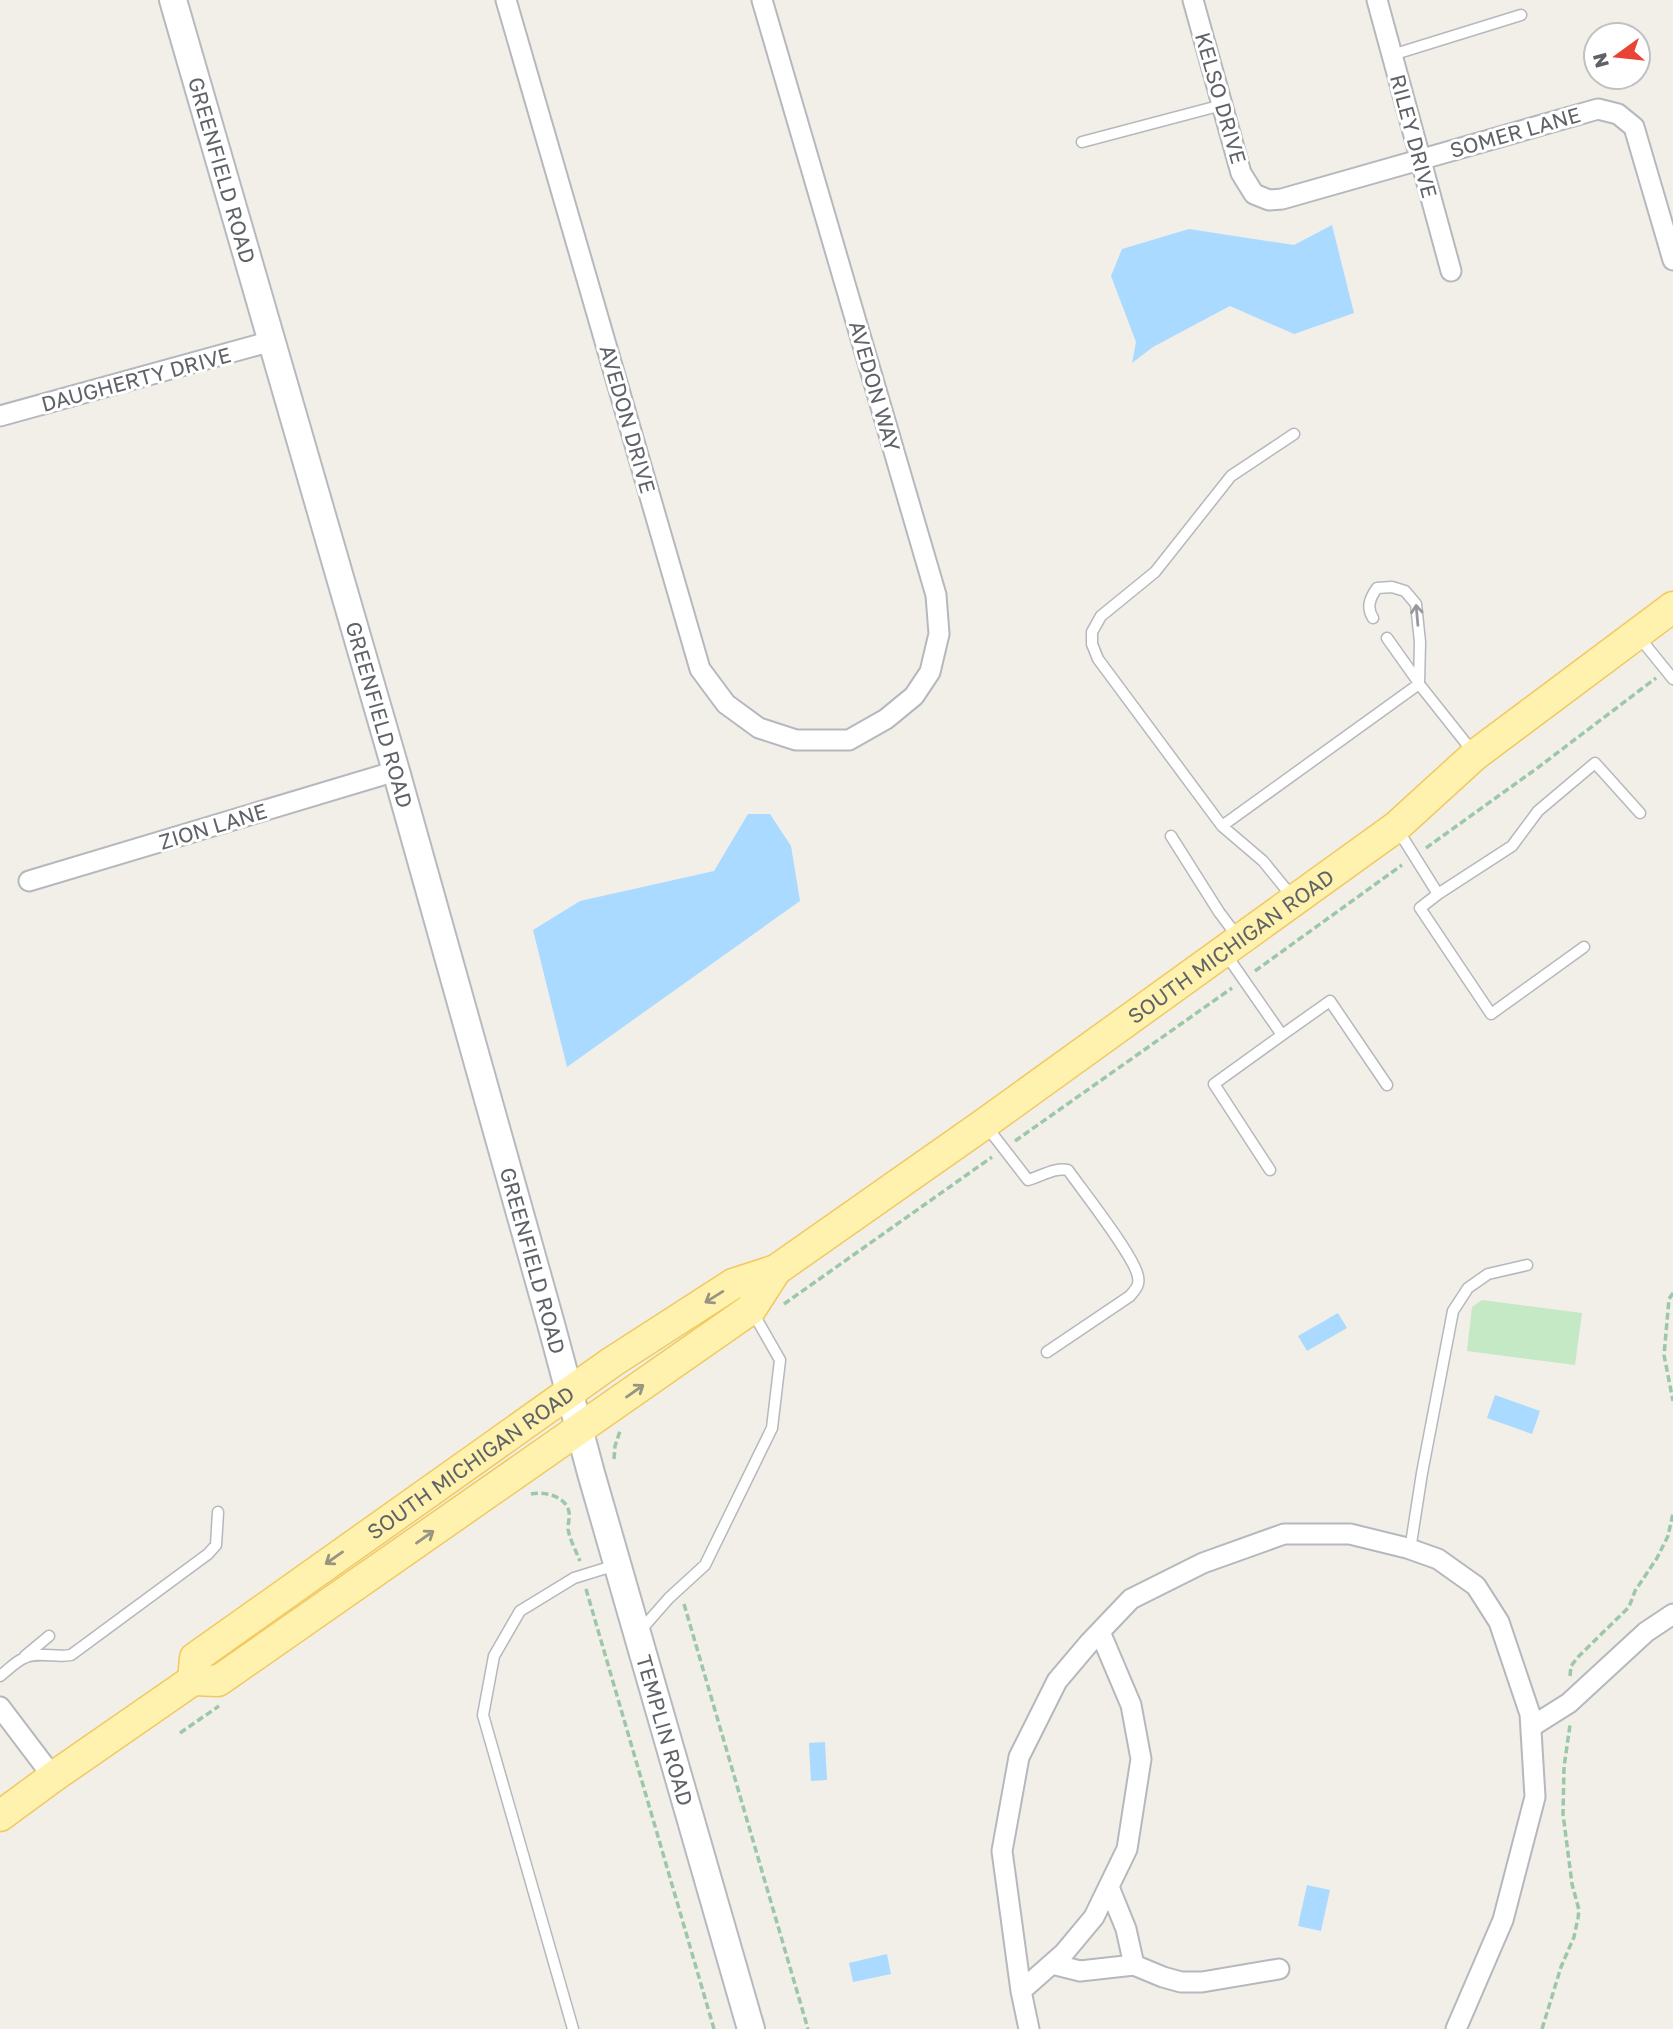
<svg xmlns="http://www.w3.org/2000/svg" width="1673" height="2029" font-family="'Golos Text',sans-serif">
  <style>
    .green { fill: #c5e8c5 }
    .water { fill: #aadaff }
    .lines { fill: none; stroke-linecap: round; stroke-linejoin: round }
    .lane-casing { stroke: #b5b8bc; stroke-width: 13 }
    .street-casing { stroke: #b5b8bc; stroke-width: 23 }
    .secondary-casing { stroke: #b6babf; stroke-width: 30 }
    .primary-casing { stroke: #f2c960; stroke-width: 33 }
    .path { stroke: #9cc7a9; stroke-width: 3.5; stroke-dasharray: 7 3.5; stroke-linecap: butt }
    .lane { stroke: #fff; stroke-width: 10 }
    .street { stroke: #fff; stroke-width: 19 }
    .secondary { stroke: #fff; stroke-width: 26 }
    .primary { stroke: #fff2af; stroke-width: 30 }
    .oneway { stroke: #979a9d }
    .oneway2 { stroke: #979581 }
    .labels { text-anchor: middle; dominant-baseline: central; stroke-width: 6; stroke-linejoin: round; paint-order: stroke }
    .street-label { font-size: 21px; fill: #5f6368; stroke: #fff }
  </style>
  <rect width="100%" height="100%" fill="#f1efe8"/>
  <path class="green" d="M 1482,1300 L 1582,1313 L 1575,1365 L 1467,1351 L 1472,1307 Z"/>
  <path class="water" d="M 1332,225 L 1354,313 L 1294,334 L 1230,306 L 1153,347 L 1132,363 L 1136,342 L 1111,276 L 1122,249 L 1189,229 L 1294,245 Z
    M 748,814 L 770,814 L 791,846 L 800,901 L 567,1067 L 533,930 L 580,901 L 714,871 Z
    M 1338,1313 L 1347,1328 L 1307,1351 L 1298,1336 Z
    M 1495,1395 L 1540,1411 L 1532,1434 L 1487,1418 Z
    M 825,1742 L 827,1780 L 811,1781 L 809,1743 Z
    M 1307,1885 L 1330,1890 L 1321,1931 L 1298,1926 Z
    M 887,1954 L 891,1974 L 853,1982 L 849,1963 Z"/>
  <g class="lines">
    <g class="lane-casing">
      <path id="lane" d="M 1392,55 L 1521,15
        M 1082,142 L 1222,105
        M 1373,618 C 1366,607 1370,598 1377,588 L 1392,587 L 1405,591 L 1416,604 L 1420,642 L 1419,684
        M 1639,637 L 1673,679
        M 1387,638 L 1419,683
        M 1222,826 L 1419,684 L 1473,752
        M 1398,830 L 1438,894 L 1420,908 L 1491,1014 L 1584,947
        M 1171,836 L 1219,912 L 1237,936
        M 1438,894 L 1512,846 L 1538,811 L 1595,763 L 1640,813
        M 1294,899 L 1263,861 L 1222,826 L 1098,659 L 1092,644 L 1092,632 L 1101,616 L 1155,572 L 1231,476 L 1294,434
        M 1225,953 L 1282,1035 L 1330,1001 L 1387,1085
        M 987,1127 L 1028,1180 C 1042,1176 1055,1167 1068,1170 C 1082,1190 1136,1258 1138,1277 C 1140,1285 1135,1290 1130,1296 L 1047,1352
        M 1270,1170 L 1214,1084 L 1282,1035
        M 1410,1550 L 1422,1473 L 1453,1311 L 1468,1288 L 1488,1274 L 1527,1265
        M 640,1631 L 669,1598 L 705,1565 L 772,1428 L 780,1360 L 752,1311
        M 25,1656 L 49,1636
        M 0,1676 C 8,1670 15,1662 24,1658 C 38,1651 56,1658 71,1655 L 208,1554 L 216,1545 L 218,1512
        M 573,2029 L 483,1715 L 494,1656 L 520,1611 L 574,1578 L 616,1565"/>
    </g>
    <g class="street-casing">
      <path id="street" d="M 506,0 L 700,669 L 726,704 L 759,728 L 796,740 L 849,740 L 886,719 L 914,696 L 930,672 L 939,634 L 936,595 L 762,0
        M 1193,0 L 1241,173 L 1254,194 L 1269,200 L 1282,199 L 1598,109 L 1618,114 L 1634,127 L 1673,260
        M 1377,0 L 1451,271
        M 0,416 L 272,341
        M 29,881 L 396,771
        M 0,1707 L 53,1777
        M 1531,1727 L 1569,1703 L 1646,1632 L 1673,1614
        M 1109,1887 L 1126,1929 L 1134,1965
        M 1052,1964 L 1080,1971 L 1134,1965 L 1163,1977 L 1181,1982 L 1202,1982 L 1279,1969
        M 1021,1991 L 1064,1953 L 1094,1917 L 1127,1849 L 1141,1759 L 1131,1705 L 1100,1632
        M 1029,2029 L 1021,1991 L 1002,1851 L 1019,1757 L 1057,1681 L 1090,1642 L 1131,1599 L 1203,1563 L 1284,1534 L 1350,1534 L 1407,1548 L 1438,1559 L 1476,1586 L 1499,1622 L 1530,1714 L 1535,1797 L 1503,1920 L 1456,2029"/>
    </g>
    <g class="secondary-casing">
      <g id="secondary">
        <path id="s1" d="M 173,0 L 396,771 L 551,1324 L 591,1473 L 751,2029"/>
      </g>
    </g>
    <g class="primary-casing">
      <g id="primary">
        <path id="s2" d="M 193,1680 L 195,1658 L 612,1362 L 733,1284 L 776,1270 L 984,1124 L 1396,827 L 1475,755 L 1673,607"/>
        <path d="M 0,1816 L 53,1777 L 193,1680 L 218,1681 L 751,1309 L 776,1270"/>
      </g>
    </g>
    <path class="path" d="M 1426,848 L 1536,769 L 1656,678
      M 1255,971 L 1402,865
      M 1015,1141 L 1232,988
      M 1673,1293 L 1669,1299 L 1664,1355 L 1673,1401
      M 784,1304 L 992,1157
      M 614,1459 L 615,1446 L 620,1431
      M 531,1494 C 544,1491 566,1496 569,1512 C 570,1517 568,1523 568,1529 C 570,1540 576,1551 580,1561
      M 586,1589 L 714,2029
      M 684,1604 L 808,2029
      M 1570,1676 L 1571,1666 L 1578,1657 L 1629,1607 L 1635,1591 L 1657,1558 L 1668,1536 L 1673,1513
      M 180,1733 L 219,1706
      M 1542,2029 L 1561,1967 L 1574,1937 L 1578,1918 L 1579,1910 L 1572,1884 L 1563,1814 L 1564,1767 L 1570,1725"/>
    <use href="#lane" class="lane"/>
    <use href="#street" class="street"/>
    <use href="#secondary" class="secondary"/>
    <use href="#primary" class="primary"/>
  </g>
  <defs><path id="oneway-shaft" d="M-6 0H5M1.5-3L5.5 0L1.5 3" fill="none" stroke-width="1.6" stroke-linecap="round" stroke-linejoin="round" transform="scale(1.75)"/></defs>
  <use class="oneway" href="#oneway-shaft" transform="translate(1417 615) rotate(-95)"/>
  <g class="oneway2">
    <use href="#oneway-shaft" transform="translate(714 1297) rotate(148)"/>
    <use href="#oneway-shaft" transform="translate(635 1391) rotate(-35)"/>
    <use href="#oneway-shaft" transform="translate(425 1537) rotate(-35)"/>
    <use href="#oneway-shaft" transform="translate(334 1558) rotate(145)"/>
  </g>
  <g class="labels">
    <g class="street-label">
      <text transform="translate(1221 98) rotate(74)">KELSO DRIVE</text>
      <text transform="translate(1515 132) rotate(-16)">SOMER LANE</text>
      <text transform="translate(1414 136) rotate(75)">RILEY DRIVE</text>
      <text stroke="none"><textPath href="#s1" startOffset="177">GREENFIELD ROAD</textPath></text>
      <text transform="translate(136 379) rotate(-15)">DAUGHERTY DRIVE</text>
      <text transform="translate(875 386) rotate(74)">AVEDON WAY</text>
      <text transform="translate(628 419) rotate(74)">AVEDON DRIVE</text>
      <text stroke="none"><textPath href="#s1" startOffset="744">GREENFIELD ROAD</textPath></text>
      <text transform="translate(213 826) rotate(-17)">ZION LANE</text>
      <text stroke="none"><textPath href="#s2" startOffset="1281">SOUTH MICHIGAN ROAD</textPath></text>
      <text stroke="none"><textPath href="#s1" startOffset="1311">GREENFIELD ROAD</textPath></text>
      <text stroke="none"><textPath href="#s2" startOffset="360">SOUTH MICHIGAN ROAD</textPath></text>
      <text stroke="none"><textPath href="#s1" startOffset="1799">TEMPLIN ROAD</textPath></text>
    </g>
  </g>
  <g transform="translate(1617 56) rotate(255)"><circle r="33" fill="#ffffff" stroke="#bfc1c3" stroke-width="2"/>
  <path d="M0-5L12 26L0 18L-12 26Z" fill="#ea4335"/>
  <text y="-10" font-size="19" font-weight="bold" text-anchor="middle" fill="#5f6368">N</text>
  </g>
</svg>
